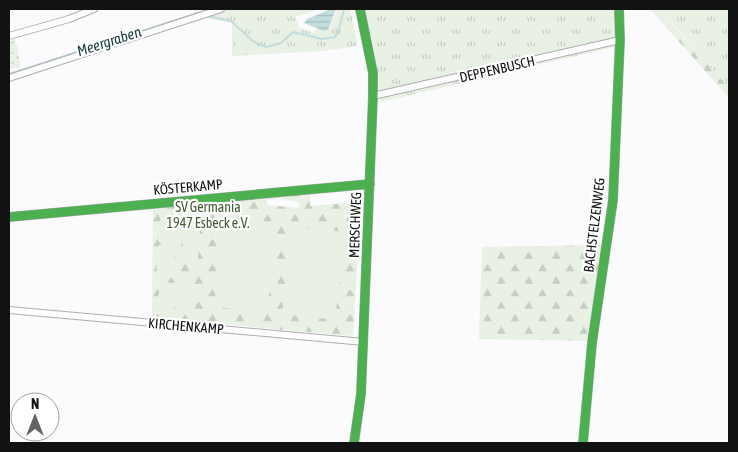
<svg xmlns="http://www.w3.org/2000/svg" width="738" height="452" font-family="'Asap Condensed',sans-serif">
  <style>
    .grass { fill: url(#grass-tufts) }
    .forest { fill: url(#forest-firs); fill-rule: evenodd }
    .park { fill: url(#park-dots) }
    .garden { fill: #e8f1e4 }
    .water { fill: url(#water-rules) }
    .lines { fill: none; stroke-linecap: round; stroke-linejoin: round }
    .stream { stroke: #c2ddde; stroke-width: 2 }
    .street-casing { stroke: #adadae; stroke-width: 8 }
    .fast-casing { stroke: #adadae; stroke-width: 10 }
    .street { stroke: #fefeff; stroke-width: 6 }
    .fast { stroke: #4caf50; stroke-width: 9 }
    .labels { text-anchor: middle; dominant-baseline: central; stroke-width: 4.5; stroke-linejoin: round; paint-order: stroke }
    .street-label { font-size: 14px; fill: #121213; stroke: #fff }
    .park-label { font-size: 14px; fill: #415d35; stroke: #fff }
    .water-label { font-size: 15px; font-style: italic; fill: #133a3a; stroke: #fff }
  </style>
  <defs>
    <pattern id="grass-tufts" width="24" height="20" patternUnits="userSpaceOnUse" patternTransform="scale(1.25)"><rect width="24" height="20" fill="#e8f1e4"/><path d="M3 7l-1-3M5 7V3M7 7l1-3M15 17l-1-3M17 17v-4M19 17l1-3" fill="none" stroke="#c6cec3"/></pattern>
    <pattern id="forest-firs" width="22" height="20" patternUnits="userSpaceOnUse" patternTransform="scale(1.25)"><rect width="22" height="20" fill="#e8f1e4"/><path d="M5 1l3.5 6h-7zM16 11l3.5 6h-7z" fill="#c6cec3"/></pattern>
    <pattern id="park-dots" width="8" height="8" patternUnits="userSpaceOnUse" patternTransform="scale(1.25)"><rect width="8" height="8" fill="#e8f1e4"/><path d="M2 2h.1M6 6h.1" fill="none" stroke="#c6cec3" stroke-width="1.8" stroke-linecap="round"/></pattern>
    <pattern id="water-rules" width="6" height="5" patternUnits="userSpaceOnUse" patternTransform="scale(1.25)"><rect width="6" height="5" fill="#c2ddde"/><path d="M0 2.5h6" fill="none" stroke="#a6bdbe"/></pattern>
  </defs>
  <rect width="100%" height="100%" fill="#fbfafc"/>
  <path class="grass" d="M 228,9 L 321,9 L 295,17 L 300,28 L 314,33 L 316,29 L 329,30 L 337,9 L 350,9 L 358,46 L 322,51 L 232,56 L 232,23 L 202,17 Z
    M 365,9 L 614,9 L 615,38 L 383,92 L 379,91 L 376,61 Z
    M 680,9 L 729,9 L 729,88 L 666,16 Z
    M 612,44 L 616,44 L 611,152 L 614,47 L 381,102 L 381,97 Z"/>
  <path class="forest" d="M 650,9 L 680,9 L 666,17 L 729,88 L 729,98 Z
    M 310,191 L 310,206 L 361,202 L 353,336 L 152,318 L 153,206 ZM 276,198 L 299,202 L 299,208 L 267,205 L 267,199 L 275,200 Z
    M 605,245 L 592,341 L 479,339 L 482,247 Z"/>
  <path class="park" d="M 15,39 L 21,66 L 9,70 L 9,41 Z"/>
  <path class="garden" d="M 161,210 L 178,212 L 175,243 L 159,241 Z
    M 223,219 L 276,225 L 267,312 L 214,307 Z
    M 292,226 L 345,232 L 335,320 L 282,314 Z
    M 184,229 L 200,230 L 198,261 L 182,260 Z
    M 159,245 L 175,247 L 173,278 L 156,276 Z
    M 160,282 L 176,283 L 174,314 L 157,313 Z
    M 179,283 L 196,284 L 193,315 L 177,314 Z"/>
  <path class="water" d="M 331,9 L 336,9 L 328,30 L 324,31 L 304,23 L 307,19 Z"/>
  <g class="lines">
    <path class="stream" d="M 207,16 L 231,21 L 254,42 L 266,47 L 281,43 L 293,32 L 322,39 L 335,37 L 339,29 L 344,9
      M 9,74 L 210,9"/>
    <g class="street-casing">
      <path id="street" d="M 9,36 L 69,19 L 94,9
        M 9,78 L 221,9
        M 373,96 L 620,40
        M 9,310 L 364,342"/>
    </g>
    <g class="fast-casing">
      <path id="fast" d="M 9,217 L 370,184
        M 354,443 L 361,394 L 373,96 L 373,73 L 360,9
        M 583,443 L 592,343 L 613,200 L 620,40 L 619,9"/>
    </g>
    <use href="#street" class="street"/>
    <use href="#fast" class="fast"/>
  </g>
  <g class="labels">
    <g class="street-label">
      <text transform="translate(497 69) rotate(-13)">DEPPENBUSCH</text>
      <text transform="translate(188 187) rotate(-5)">KÖSTERKAMP</text>
      <text transform="translate(355 225) rotate(-88)">MERSCHWEG</text>
      <text transform="translate(594 225) rotate(-83)">BACHSTELZENWEG</text>
      <text transform="translate(186 326) rotate(5)">KIRCHENKAMP</text>
    </g>
    <g class="park-label">
      <text x="208" y="207">SV Germania<tspan x="208" dy="16">1947 Esbeck e.V.</tspan></text>
    </g>
    <g class="water-label">
      <text transform="translate(109 41) rotate(-18)">Meergraben</text>
    </g>
  </g>
  <rect width="738" height="452" fill="none" stroke="#121213" stroke-width="20"/>
  <g transform="translate(35 417)"><circle r="24" fill="#ffffff" stroke="#a0a0a1"/>
  <path d="M0-4L9 19L0 12L-9 19Z" fill="#646365"/>
  <text y="-8" font-size="14" font-weight="bold" text-anchor="middle" fill="#121213">N</text>
  </g>
</svg>
